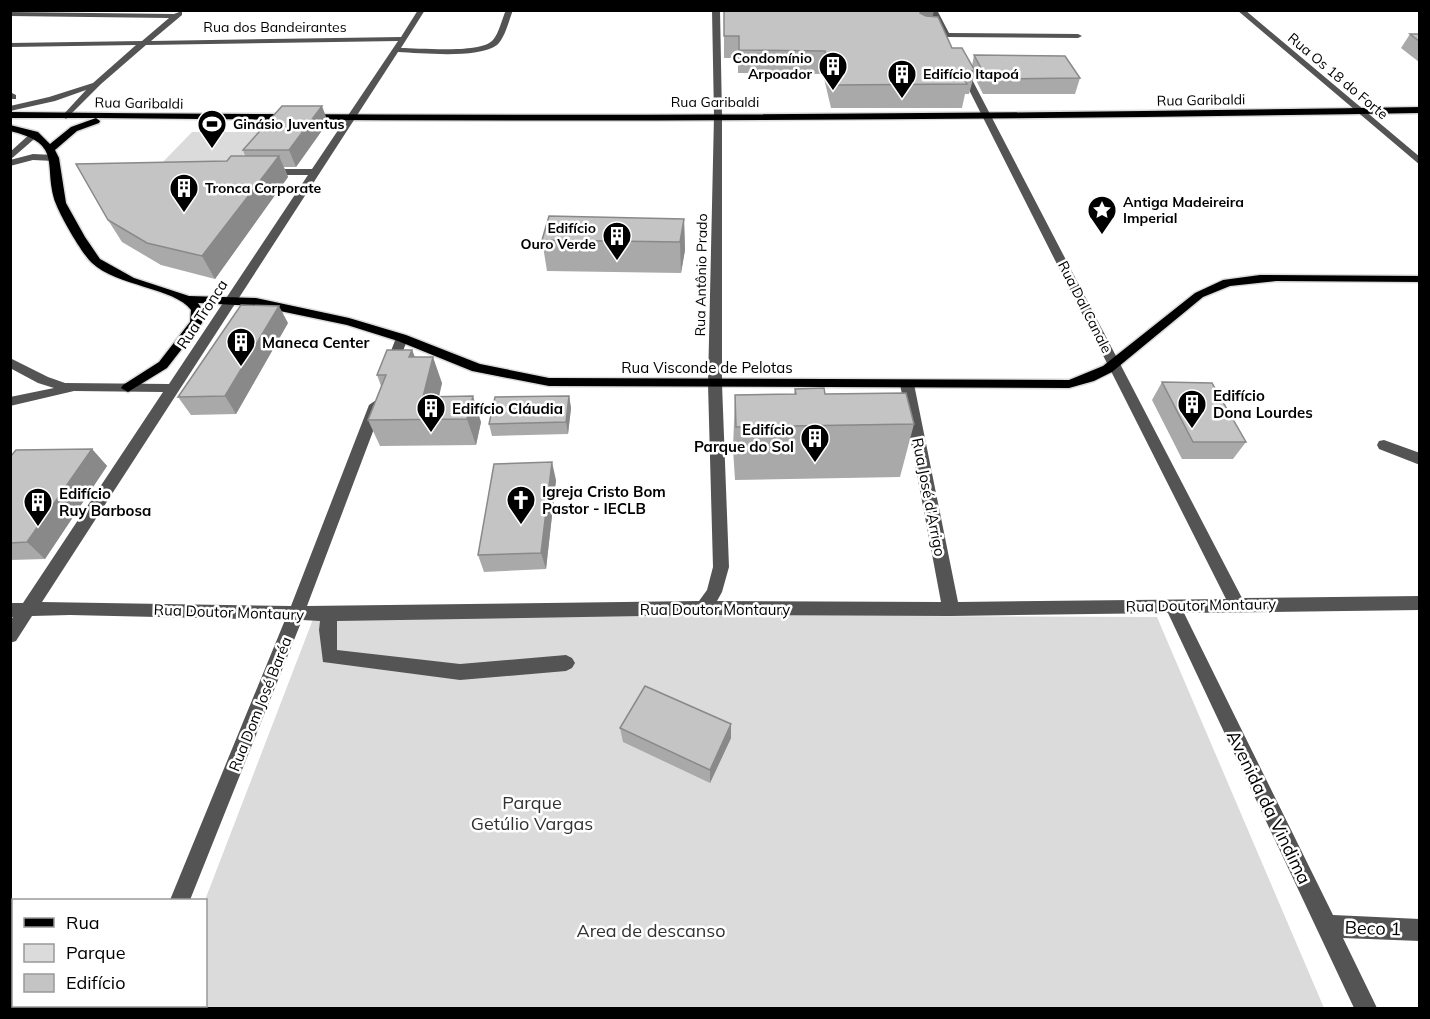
<svg xmlns="http://www.w3.org/2000/svg" width="1430" height="1019" font-family="Mulish,sans-serif">
  <style>
    .green { fill: #dbdbdb }
    .lines { fill: none; stroke-linecap: round; stroke-linejoin: round }
    .major-casing { stroke: #dbdbdb; stroke-width: 3 }
    .minor { fill: #545454; fill-rule: evenodd }
    .major { fill: #000; fill-rule: evenodd }
    .wall { fill: #a9a9a9 }
    .shaded-wall { fill: #898989 }
    .building { fill: #c4c4c4; stroke: #898989; stroke-width: 1.5 }
    .labels { text-anchor: middle; dominant-baseline: central; stroke-width: 5; stroke-linejoin: round; paint-order: stroke }
    .far-street-label { font-size: 14px; fill: #000; stroke: #fff }
    .far-poi-label { font-size: 14px; font-weight: bold; fill: #000; stroke: #fff; text-anchor: start }
    .street-label { font-size: 15px; fill: #000; stroke: #fff }
    .poi-label { font-size: 15px; font-weight: bold; fill: #000; stroke: #fff; text-anchor: start }
    .near-park-label { font-size: 18px; fill: #323232; stroke: #fff }
    .near-street-label { font-size: 18px; fill: #000; stroke: #fff }
  </style>
  <rect width="100%" height="100%" fill="#fff"/>
  <path class="green" d="M 192,132 L 263,132 L 234,167 L 159,166 Z
    M 315,614 L 1157,617 L 1324,1008 L 164,1008 L 165,1006 L 206,1006 L 205,900 Z"/>
  <g class="lines">
    <g class="major-casing">
      <path id="major" d="M 1420,107 L 1420,113 C 978,120 537,123 96,118 L 100,121 L 99,123 L 77,131 L 55,150 L 59,158 L 66,203 L 85,237 L 100,259 L 134,278 L 189,296 L 256,298 L 349,318 L 406,335 L 480,364 L 549,378 L 1069,380 L 1103,366 L 1195,293 L 1223,280 L 1260,275 L 1420,276 L 1420,282 L 1276,281 L 1230,286 L 1203,297 L 1112,372 L 1094,381 L 1069,388 L 549,386 L 472,371 L 398,341 L 347,325 L 256,306 L 198,303 L 204,312 L 202,323 L 167,368 L 128,392 L 121,388 L 123,385 L 159,362 L 190,322 L 191,310 C 175,288 116,286 92,263 C 82,254 61,217 56,204 C 42,166 65,144 10,131 L 10,125 L 38,132 L 50,144 L 71,127 L 96,118 L 10,118 L 10,112 C 480,117 950,115 1420,107 Z"/>
    </g>
    <path class="minor" d="M 418,10 L 425,10 L 401,48 C 419,48 481,54 493,40 C 499,33 502,19 506,10 L 513,10 C 509,20 505,38 497,45 C 478,59 422,53 398,52 L 42,602 L 291,606 L 369,405 L 376,400 L 383,405 L 307,606 L 699,601 L 707,590 L 713,567 L 708,384 L 714,116 L 712,10 L 720,10 L 722,116 L 722,384 L 729,567 L 722,592 L 717,601 L 941,602 L 900,384 L 907,380 L 914,384 L 958,602 L 1226,599 L 958,68 L 965,66 L 1242,598 L 1420,596 L 1420,610 L 1184,613 L 1333,915 L 1420,919 L 1420,941 L 1343,938 L 1377,1008 L 1354,1008 L 1168,613 L 951,616 L 703,615 L 337,621 L 337,650 L 460,664 L 566,655 L 572,658 L 575,663 L 572,668 L 566,671 L 460,680 L 323,662 L 319,630 L 320,621 L 302,620 L 190,900 L 170,900 L 285,620 L 70,615 L 32,616 L 16,641 L 10,643 L 10,621 L 13,617 L 10,617 L 10,603 L 23,603 L 163,392 L 74,391 L 10,406 L 10,397 L 54,388 L 38,383 L 10,368 L 10,358 L 48,377 L 65,383 L 169,384 L 308,175 L 265,175 L 260,172 L 265,169 L 312,169 L 398,41 L 146,45 L 101,84 L 66,119 L 62,116 L 86,90 L 55,101 L 10,111 L 10,106 L 49,97 L 93,83 L 136,45 L 10,47 L 10,43 L 142,41 L 169,18 L 10,16 L 10,12 L 174,14 L 182,11 L 182,15 L 151,41 L 401,37 Z
      M 930,10 L 937,10 L 949,33 L 1078,34 L 1082,36 L 1078,38 L 945,37 L 941,35 Z
      M 1237,10 L 1245,10 L 1420,157 L 1420,165 Z
      M 10,92 L 16,95 L 16,99 L 10,99 Z
      M 32,132 L 40,134 L 10,160 L 10,152 Z
      M 33,154 L 54,155 L 59,158 L 54,161 L 33,160 L 10,166 L 10,160 Z
      M 402,334 L 408,338 L 396,369 L 395,372 L 385,372 L 384,369 L 396,338 Z
      M 1384,440 L 1420,453 L 1420,465 L 1379,449 L 1377,445 L 1379,441 Z
      M 126,1006 L 148,1006 L 147,1008 L 125,1008 Z"/>
    <use href="#major" class="major"/>
  </g>
  <path class="wall" d="M 724,10 L 933,17 L 952,48 L 972,66 L 974,55 L 1080,78 L 1075,94 L 983,94 L 974,76 L 969,94 L 965,94 L 962,108 L 831,108 L 823,74 L 738,73 L 738,58 L 724,58 Z
    M 1410,34 L 1419,34 L 1419,62 L 1401,48 Z
    M 328,122 L 296,167 L 284,167 L 288,177 L 215,279 L 161,265 L 122,242 L 108,220 L 227,161 L 245,156 L 243,150 Z
    M 684,219 L 685,250 L 681,273 L 547,271 L 542,240 Z
    M 288,323 L 236,414 L 191,415 L 178,397 Z
    M 412,350 L 415,357 L 442,383 L 439,397 L 481,422 L 476,445 L 380,446 L 368,420 L 381,386 L 377,375 Z
    M 1162,382 L 1246,442 L 1233,459 L 1182,459 L 1152,400 Z
    M 795,389 L 825,394 L 914,424 L 900,477 L 735,480 L 733,449 L 735,395 L 794,394 Z
    M 569,396 L 571,408 L 568,434 L 492,436 L 489,424 Z
    M 92,449 L 107,466 L 45,559 L 10,560 L 10,457 Z
    M 556,480 L 546,569 L 484,572 L 478,555 Z
    M 731,724 L 731,738 L 710,783 L 623,742 L 620,728 Z"/>
  <path class="shaded-wall" d="M 921,10 L 934,10 L 930,30 L 920,13 Z
    M 322,106 L 328,122 L 296,167 L 289,150 Z
    M 279,156 L 288,177 L 215,279 L 202,256 Z
    M 684,219 L 685,250 L 681,273 L 680,242 Z
    M 279,306 L 288,323 L 236,414 L 225,396 Z
    M 412,350 L 422,376 L 409,357 Z
    M 433,357 L 442,383 L 433,420 L 423,397 Z
    M 473,396 L 481,422 L 476,445 L 467,419 Z
    M 569,396 L 571,408 L 568,434 L 566,422 Z
    M 92,449 L 107,466 L 45,559 L 27,542 Z
    M 552,462 L 556,480 L 546,569 L 541,553 Z
    M 731,724 L 731,738 L 710,783 L 710,770 Z"/>
  <path class="building" d="M 724,10 L 921,10 L 920,13 L 926,16 L 938,17 L 952,48 L 962,48 L 975,71 L 960,71 L 967,84 L 833,85 L 825,51 L 739,50 L 739,36 L 724,36 Z
    M 1410,34 L 1419,34 L 1419,41 Z
    M 974,55 L 1065,56 L 1080,78 L 987,79 Z
    M 282,106 L 322,106 L 289,150 L 243,150 Z
    M 231,156 L 279,156 L 202,256 L 147,243 L 108,220 L 76,164 L 227,161 Z
    M 549,216 L 684,219 L 680,242 L 542,240 Z
    M 241,305 L 279,306 L 225,396 L 178,397 Z
    M 387,350 L 412,350 L 409,357 L 433,357 L 423,397 L 473,396 L 467,419 L 368,420 L 386,375 L 377,375 Z
    M 1162,382 L 1212,383 L 1246,442 L 1193,442 Z
    M 824,388 L 825,394 L 906,393 L 914,424 L 736,427 L 735,395 L 796,394 L 795,389 Z
    M 569,396 L 566,422 L 489,424 L 495,397 Z
    M 92,449 L 27,542 L 10,543 L 10,457 L 16,450 Z
    M 552,462 L 541,553 L 478,555 L 494,464 Z
    M 645,686 L 731,724 L 710,770 L 620,728 Z"/>
  <defs>
    <g id="building-pin" transform="scale(1.5)"><path d="M0 17L-7.5 6A9.5 9.5 0 1 1 7.5 6Z" fill="#000" stroke="#fff"/><path d="M-4-6H4V6H1V3H-1V6H-4ZM-2.5-4.3h1.7v1.8h-1.7ZM.8-4.3h1.7v1.8H.8ZM-2.5-1h1.7V.8h-1.7ZM.8-1h1.7V.8H.8Z" fill="#fff"/></g>
    <g id="stadium-pin" transform="scale(1.5)"><path d="M0 17L-7.5 6A9.5 9.5 0 1 1 7.5 6Z" fill="#000" stroke="#fff"/><path d="M0-5a6.5 5 0 1 0 0 10a6.5 5 0 1 0 0-10ZM-3.5-1.8h7v3.6h-7Z" fill="#fff"/></g>
    <g id="sight-pin" transform="scale(1.5)"><path d="M0 17L-7.5 6A9.5 9.5 0 1 1 7.5 6Z" fill="#000" stroke="#fff"/><path d="M0-6L1.8-2.2L6-1.7L2.9 1.2L3.7 5.4L0 3.3L-3.7 5.4L-2.9 1.2L-6-1.7L-1.8-2.2Z" fill="#fff"/></g>
    <g id="church-pin" transform="scale(1.5)"><path d="M0 17L-7.5 6A9.5 9.5 0 1 1 7.5 6Z" fill="#000" stroke="#fff"/><path d="M-1.2-6h2.4v3.5h3.3v2.4h-3.3V6h-2.4V-.1h-3.3v-2.4h3.3Z" fill="#fff"/></g>
  </defs>
  <g fill-rule="evenodd">
    <use href="#building-pin" x="833" y="66"/>
    <use href="#building-pin" x="902" y="74"/>
    <use href="#stadium-pin" x="212" y="124"/>
    <use href="#building-pin" x="184" y="188"/>
    <use href="#sight-pin" x="1102" y="210"/>
    <use href="#building-pin" x="617" y="236"/>
    <use href="#building-pin" x="241" y="342"/>
    <use href="#building-pin" x="1192" y="404"/>
    <use href="#building-pin" x="431" y="408"/>
    <use href="#building-pin" x="815" y="438"/>
    <use href="#church-pin" x="521" y="500"/>
    <use href="#building-pin" x="38" y="502"/>
  </g>
  <g class="labels">
    <g class="far-street-label">
      <text x="275" y="27">Rua dos Bandeirantes</text>
      <text transform="translate(1338 76) rotate(40)">Rua Os 18 do Forte</text>
      <text transform="translate(1201 100) rotate(-1)">Rua Garibaldi</text>
      <text x="715" y="102">Rua Garibaldi</text>
      <text transform="translate(139 103) rotate(1)">Rua Garibaldi</text>
      <text transform="translate(701 275) rotate(-89)">Rua Antônio Prado</text>
      <text transform="translate(1085 307) rotate(63)">Rua Dal Canale</text>
    </g>
    <g class="far-poi-label">
      <text x="812" y="58" text-anchor="end">Condomínio<tspan x="812" dy="16">Arpoador</tspan></text>
      <text x="923" y="74">Edifício Itapoá</text>
      <text x="233" y="124">Ginásio Juventus</text>
      <text x="205" y="188">Tronca Corporate</text>
      <text x="1123" y="202">Antiga Madeireira<tspan x="1123" dy="16">Imperial</tspan></text>
      <text x="596" y="228" text-anchor="end">Edifício<tspan x="596" dy="16">Ouro Verde</tspan></text>
    </g>
    <g class="street-label">
      <text transform="translate(202 314) rotate(-57)">Rua Tronca</text>
      <text x="707" y="367">Rua Visconde de Pelotas</text>
      <text transform="translate(929 497) rotate(79)">Rua José d'Arrigo</text>
      <text transform="translate(1201 605) rotate(-1)">Rua Doutor Montaury</text>
      <text x="715" y="609">Rua Doutor Montaury</text>
      <text transform="translate(229 612) rotate(2)">Rua Doutor Montaury</text>
      <text transform="translate(260 704) rotate(-68)">Rua Dom José Baréa</text>
    </g>
    <g class="poi-label">
      <text x="262" y="342">Maneca Center</text>
      <text x="1213" y="395">Edifício<tspan x="1213" dy="17">Dona Lourdes</tspan></text>
      <text x="452" y="408">Edifício Cláudia</text>
      <text x="794" y="429" text-anchor="end">Edifício<tspan x="794" dy="17">Parque do Sol</tspan></text>
      <text x="542" y="491">Igreja Cristo Bom<tspan x="542" dy="17">Pastor - IECLB</tspan></text>
      <text x="59" y="493">Edifício<tspan x="59" dy="17">Ruy Barbosa</tspan></text>
    </g>
    <g class="near-park-label">
      <text x="532" y="802">Parque<tspan x="532" dy="21">Getúlio Vargas</tspan></text>
      <text x="651" y="930">Area de descanso</text>
    </g>
    <g class="near-street-label">
      <text transform="translate(1269 807) rotate(64)">Avenida da Vindima</text>
      <text transform="translate(1373 928) rotate(2)">Beco 1</text>
    </g>
  </g>
  <rect width="1430" height="1019" fill="none" stroke="#000000" stroke-width="24"/>
  <rect x="12" y="899" width="195" height="108" fill="#ffffff" stroke="#999999" stroke-width="1.5"/>
  <rect x="24" y="918" width="30" height="9" fill="#000000" stroke="#999999" stroke-width="1.5"/>
  <text x="66" y="929" font-size="18" fill="#000000">Rua</text>
  <rect x="24" y="944" width="30" height="18" fill="#dbdbdb" stroke="#999999" stroke-width="1.5"/>
  <text x="66" y="959" font-size="18" fill="#000000">Parque</text>
  <rect x="24" y="974" width="30" height="18" fill="#c4c4c4" stroke="#999999" stroke-width="1.5"/>
  <text x="66" y="989" font-size="18" fill="#000000">Edifício</text>
</svg>
